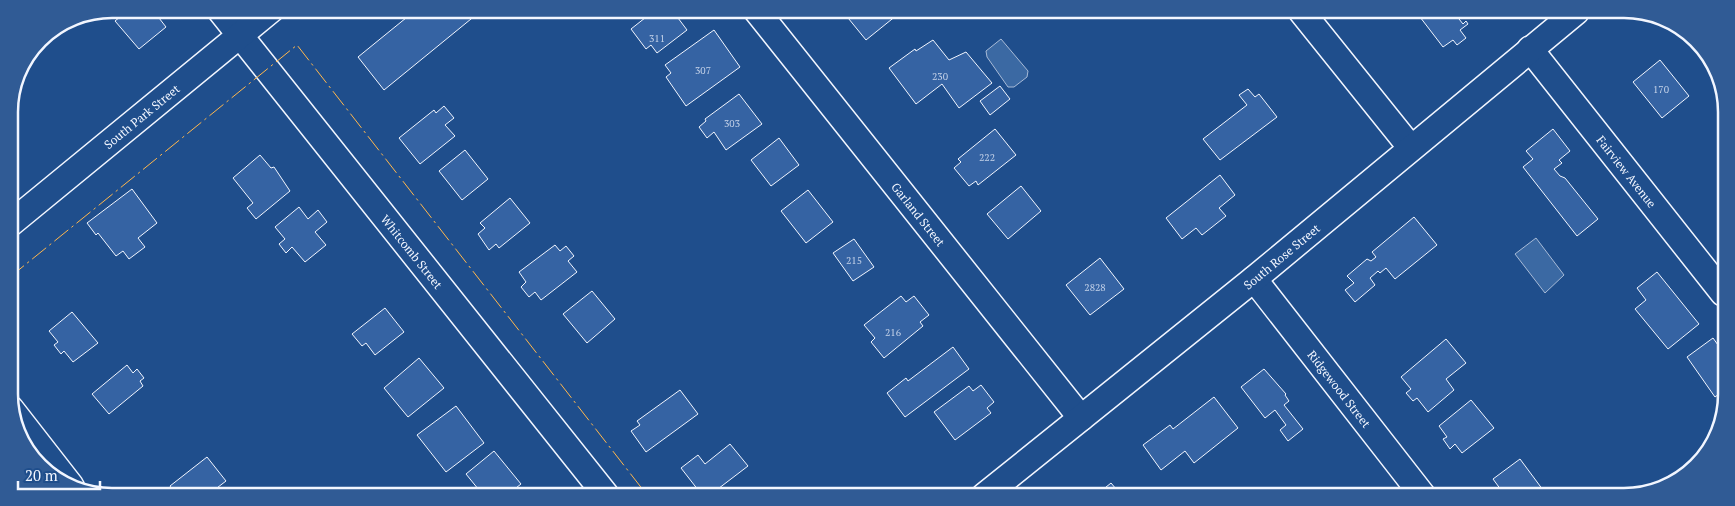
<svg xmlns="http://www.w3.org/2000/svg" width="1735" height="506" font-family="'PT Serif',serif">
  <style>
    .water { fill: #3b69a3; stroke: #a8bbd7 }
    .building { fill: #3563a3; stroke: #f2f6ff }
    .lines { fill: none; stroke-linecap: round; stroke-linejoin: round }
    .minor-casing { stroke: #f2f6ff; stroke-width: 28 }
    .minor { stroke: #1f4e8c; stroke-width: 25 }
    .power { stroke: #ffb74d; stroke-width: 1; stroke-dasharray: 18 4 2.5 4; stroke-linecap: butt }
    .labels { text-anchor: middle; dominant-baseline: central; stroke-width: 4; stroke-linejoin: round; paint-order: stroke }
    .number-label { font-size: 10px; fill: #c3d1e8 }
    .street-label { font-size: 12px; fill: #f2f6ff; stroke: #1f4e8c }
    .rim { fill: none; stroke: #f2f6ff; stroke-width: 2.5 }
  </style>
  <rect width="100%" height="100%" fill="#1f4e8c"/>
  <path class="water" d="M 1001,39 L 1028,71 L 1027,77 L 1014,87 L 1008,87 L 987,57 L 986,51 Z
    M 1536,238 L 1564,275 L 1545,293 L 1515,254 Z"/>
  <path class="building" d="M 130,9 L 152,9 L 166,27 L 139,49 L 115,21 Z
    M 417,9 L 482,10 L 384,90 L 358,57 Z
    M 655,10 L 665,10 L 667,13 L 672,10 L 687,30 L 657,53 L 651,45 L 646,49 L 631,29 Z
    M 848,10 L 902,11 L 866,40 L 844,13 Z
    M 1428,12 L 1459,12 L 1455,14 L 1463,24 L 1466,21 L 1468,24 L 1460,30 L 1466,38 L 1457,45 L 1453,40 L 1443,47 L 1420,17 Z
    M 714,30 L 740,67 L 686,106 L 666,77 L 671,73 L 665,65 Z
    M 933,40 L 949,60 L 966,52 L 992,83 L 959,108 L 942,84 L 916,104 L 889,68 L 915,49 L 916,51 Z
    M 1660,60 L 1689,96 L 1662,118 L 1633,82 Z
    M 1000,86 L 1010,99 L 990,115 L 980,101 Z
    M 1248,89 L 1255,97 L 1259,94 L 1277,117 L 1220,160 L 1203,139 L 1247,105 L 1239,95 Z
    M 739,94 L 762,124 L 726,150 L 714,132 L 707,138 L 699,127 L 706,121 L 705,119 Z
    M 444,106 L 454,118 L 445,125 L 455,136 L 420,164 L 399,138 L 434,110 L 436,113 Z
    M 995,129 L 1016,155 L 978,185 L 976,181 L 969,186 L 954,168 L 961,162 L 958,159 Z
    M 1553,129 L 1570,151 L 1559,160 L 1562,163 L 1554,169 L 1560,176 L 1565,178 L 1598,219 L 1577,236 L 1523,167 L 1533,159 L 1526,151 Z
    M 779,138 L 799,165 L 771,186 L 751,160 Z
    M 465,150 L 488,179 L 462,200 L 439,171 Z
    M 260,155 L 271,168 L 274,167 L 290,191 L 256,219 L 247,208 L 253,203 L 233,178 Z
    M 1220,175 L 1235,195 L 1219,208 L 1226,216 L 1202,235 L 1196,228 L 1182,239 L 1166,218 Z
    M 1021,186 L 1041,211 L 1008,239 L 987,214 Z
    M 132,189 L 157,223 L 138,238 L 145,247 L 129,259 L 123,251 L 116,256 L 98,233 L 96,235 L 87,223 Z
    M 808,190 L 833,222 L 806,243 L 781,211 Z
    M 510,198 L 530,223 L 499,248 L 496,244 L 489,250 L 478,234 L 485,228 L 480,223 Z
    M 299,207 L 308,219 L 318,210 L 327,222 L 315,232 L 326,245 L 305,262 L 292,247 L 286,253 L 279,244 L 285,239 L 275,227 Z
    M 1414,217 L 1437,245 L 1395,279 L 1386,268 L 1380,273 L 1378,271 L 1370,278 L 1375,285 L 1355,302 L 1345,290 L 1354,283 L 1347,276 L 1367,259 L 1371,261 L 1376,257 L 1372,252 Z
    M 854,239 L 874,267 L 853,281 L 833,253 Z
    M 555,245 L 560,251 L 566,246 L 574,256 L 568,261 L 577,272 L 541,300 L 535,292 L 529,297 L 521,287 L 526,282 L 519,272 Z
    M 1100,258 L 1124,289 L 1090,315 L 1066,285 Z
    M 1657,272 L 1699,324 L 1668,349 L 1635,309 L 1646,300 L 1637,288 Z
    M 592,291 L 615,319 L 587,343 L 563,314 Z
    M 901,296 L 906,302 L 914,296 L 929,315 L 920,322 L 923,326 L 884,358 L 871,342 L 875,338 L 864,325 Z
    M 385,308 L 404,332 L 375,355 L 366,343 L 362,346 L 352,334 Z
    M 72,312 L 98,343 L 73,362 L 64,351 L 61,354 L 54,345 L 58,342 L 49,331 Z
    M 1713,338 L 1723,352 L 1723,382 L 1720,384 L 1723,391 L 1715,397 L 1687,357 Z
    M 1446,339 L 1466,363 L 1446,379 L 1454,390 L 1428,412 L 1417,398 L 1413,401 L 1406,393 L 1411,389 L 1401,377 Z
    M 953,347 L 969,369 L 905,417 L 887,393 L 906,378 L 908,381 Z
    M 419,358 L 444,388 L 408,417 L 384,388 Z
    M 127,365 L 133,373 L 137,369 L 144,378 L 140,381 L 143,386 L 109,414 L 92,394 Z
    M 1264,369 L 1286,394 L 1285,395 L 1289,401 L 1284,405 L 1303,429 L 1288,441 L 1280,430 L 1286,425 L 1275,410 L 1265,418 L 1241,387 Z
    M 981,385 L 994,402 L 987,408 L 991,413 L 955,440 L 934,412 L 969,386 L 973,391 Z
    M 680,390 L 698,414 L 646,452 L 631,431 L 640,425 L 637,421 Z
    M 1214,397 L 1238,428 L 1194,463 L 1185,451 L 1161,470 L 1143,445 L 1170,425 L 1173,429 Z
    M 1471,400 L 1494,428 L 1462,453 L 1455,444 L 1450,449 L 1443,439 L 1447,437 L 1439,426 Z
    M 456,406 L 484,443 L 446,472 L 417,435 Z
    M 730,444 L 748,466 L 710,495 L 702,495 L 681,468 L 698,455 L 705,464 Z
    M 494,451 L 521,484 L 507,495 L 483,495 L 466,474 Z
    M 207,457 L 226,481 L 209,494 L 165,494 L 172,489 L 170,486 Z
    M 1520,459 L 1543,490 L 1535,497 L 1501,497 L 1504,494 L 1493,479 Z
    M 1111,483 L 1122,496 L 1095,496 Z"/>
  <g class="lines">
    <g class="minor-casing">
      <g id="minor">
        <path id="s1" d="M 219,9 L 606,495"/>
        <path id="s2" d="M 756,10 L 1081,418"/>
        <path d="M 1301,11 L 1411,148"/>
        <path id="s3" d="M 1530,49 L 1723,293"/>
        <path id="s4" d="M 10,224 L 272,9"/>
        <path id="s5" d="M 1254,279 L 1424,497"/>
        <path d="M 11,409 L 71,486"/>
        <path id="s6" d="M 984,496 L 1254,279 L 1576,12"/>
      </g>
    </g>
    <use href="#minor" class="minor"/>
    <path class="power" d="M 10,277 L 297,45 L 647,495"/>
  </g>
  <g class="labels">
    <g class="number-label">
      <text x="657" y="38">311</text>
      <text x="703" y="70">307</text>
      <text x="940" y="76">230</text>
      <text x="1661" y="89">170</text>
      <text x="732" y="123">303</text>
      <text x="987" y="157">222</text>
      <text x="854" y="260">215</text>
      <text x="1095" y="287">2828</text>
      <text x="893" y="332">216</text>
    </g>
    <g class="street-label">
      <text stroke="none"><textPath href="#s4" startOffset="170">South Park Street</textPath></text>
      <text stroke="none"><textPath href="#s3" startOffset="156">Fairview Avenue</textPath></text>
      <text stroke="none"><textPath href="#s2" startOffset="261">Garland Street</textPath></text>
      <text stroke="none"><textPath href="#s1" startOffset="310">Whitcomb Street</textPath></text>
      <text stroke="none"><textPath href="#s6" startOffset="382">South Rose Street</textPath></text>
      <text stroke="none"><textPath href="#s5" startOffset="139">Ridgewood Street</textPath></text>
    </g>
  </g>
  <path d="M0 0H1735V506H0ZM112 18H1624A94 94 0 0 1 1718 112V394A94 94 0 0 1 1624 488H112A94 94 0 0 1 18 394V112A94 94 0 0 1 112 18Z" fill="#305b95" fill-rule="evenodd"/>
  <path class="rim" d="M112 18H1624A94 94 0 0 1 1718 112V394A94 94 0 0 1 1624 488H112A94 94 0 0 1 18 394V112A94 94 0 0 1 112 18Z"/>
  <path d="M18 481v8h82v-8" fill="none" stroke="#f2f6ff" stroke-width="2.5"/>
  <text x="25" y="481" font-size="15" fill="#f2f6ff" stroke="#1f4e8c" stroke-width="4" paint-order="stroke">20 m</text>
</svg>
